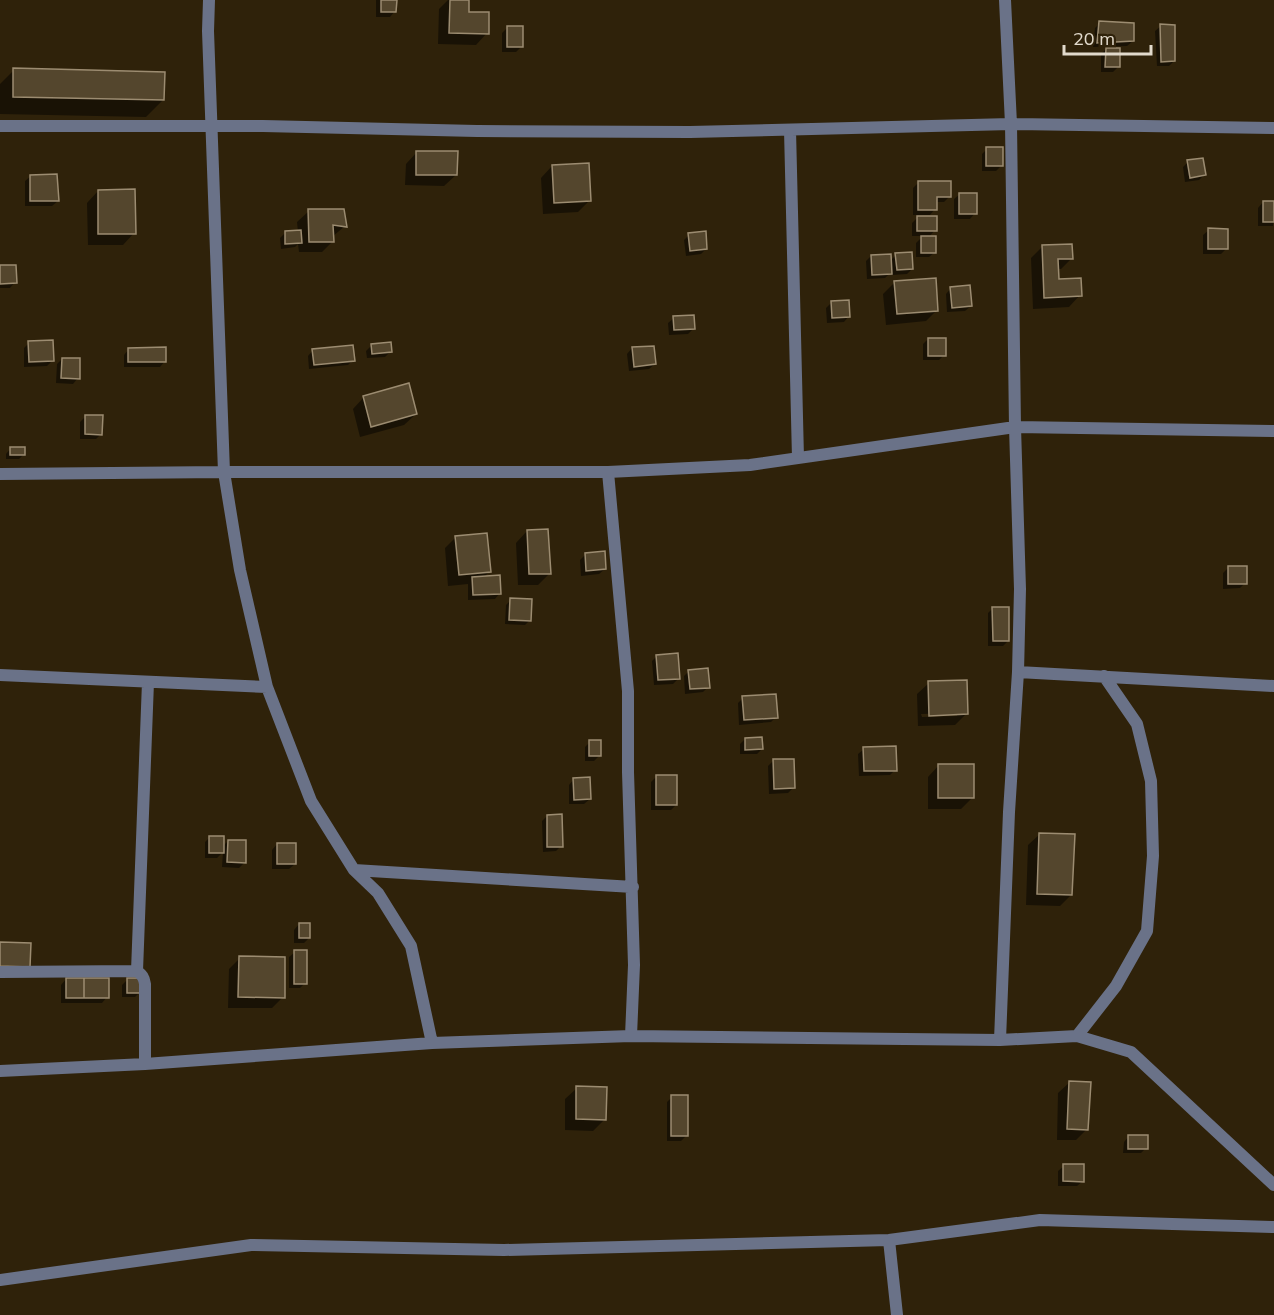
<svg xmlns="http://www.w3.org/2000/svg" width="1274" height="1315" font-family="Mulish,sans-serif">
  <style>
    .shadow { fill: #0007; fill-rule: evenodd }
    .building { fill: #54462d; stroke: #9c8c71; stroke-width: 1.5 }
    .lines { fill: none; stroke-linecap: round; stroke-linejoin: round }
    .street { stroke: #6a7288; stroke-width: 12 }
  </style>
  <rect width="100%" height="100%" fill="#2f220a"/>
  <path class="shadow" d="M 376,0 L 395,0 L 395,11 L 390,17 L 376,17 Z
    M 448,0 L 467,0 L 467,14 L 487,33 L 476,45 L 438,44 L 439,9 Z
    M 1100,23 L 1133,41 L 1127,46 L 1093,47 L 1095,28 Z
    M 1161,26 L 1174,61 L 1169,66 L 1157,66 L 1155,31 Z
    M 507,28 L 522,46 L 516,52 L 502,52 L 502,33 Z
    M 1108,47 L 1118,67 L 1113,72 L 1101,72 L 1101,54 Z
    M 14,70 L 163,100 L 146,117 L 0,114 L 0,84 Z
    M 987,149 L 1001,166 L 996,171 L 982,171 L 982,154 Z
    M 417,152 L 456,175 L 444,186 L 405,185 L 406,164 Z
    M 1188,162 L 1204,175 L 1199,180 L 1185,182 L 1183,167 Z
    M 552,166 L 590,200 L 578,212 L 543,214 L 541,178 Z
    M 31,176 L 58,201 L 52,206 L 25,206 L 25,181 Z
    M 919,182 L 949,197 L 944,202 L 935,202 L 935,209 L 930,215 L 913,215 L 913,188 Z
    M 98,191 L 134,233 L 123,245 L 88,245 L 87,203 Z
    M 960,194 L 975,213 L 970,219 L 954,219 L 954,199 Z
    M 1263,202 L 1274,202 L 1273,226 L 1258,226 L 1258,208 Z
    M 309,211 L 345,226 L 332,237 L 333,241 L 322,252 L 299,252 L 298,244 L 295,247 L 281,249 L 280,238 L 285,233 L 298,232 L 297,222 Z
    M 917,218 L 935,230 L 928,238 L 935,252 L 929,257 L 916,257 L 916,243 L 923,236 L 912,236 L 912,223 Z
    M 1209,230 L 1227,248 L 1221,254 L 1203,254 L 1203,235 Z
    M 689,235 L 706,249 L 701,254 L 686,256 L 684,240 Z
    M 1043,246 L 1072,258 L 1061,269 L 1057,269 L 1057,281 L 1080,295 L 1069,307 L 1033,309 L 1031,258 Z
    M 896,255 L 912,269 L 907,274 L 892,275 L 891,272 L 885,278 L 867,279 L 866,261 L 871,256 L 890,261 Z
    M 0,267 L 15,282 L 10,288 L 0,288 Z
    M 894,283 L 937,310 L 926,321 L 886,325 L 883,294 Z
    M 951,288 L 971,306 L 965,311 L 947,312 L 946,294 Z
    M 831,303 L 849,316 L 844,322 L 827,323 L 826,308 Z
    M 674,318 L 693,329 L 688,334 L 669,335 L 668,323 Z
    M 928,339 L 944,355 L 939,360 L 923,360 L 923,344 Z
    M 29,343 L 52,361 L 47,366 L 24,367 L 24,348 Z
    M 372,345 L 391,351 L 385,357 L 367,358 L 366,351 Z
    M 632,348 L 655,364 L 649,369 L 629,371 L 627,354 Z
    M 129,349 L 165,361 L 160,367 L 124,367 L 124,355 Z
    M 313,350 L 353,360 L 348,365 L 309,369 L 308,356 Z
    M 62,359 L 78,378 L 73,384 L 56,383 L 57,364 Z
    M 364,397 L 416,414 L 404,425 L 360,437 L 353,409 Z
    M 86,416 L 101,434 L 96,439 L 80,439 L 80,422 Z
    M 11,448 L 24,454 L 19,459 L 6,459 L 6,454 Z
    M 527,531 L 549,574 L 538,585 L 518,585 L 516,543 Z
    M 456,537 L 489,572 L 483,578 L 500,593 L 495,599 L 468,600 L 468,584 L 448,586 L 445,548 Z
    M 585,555 L 605,569 L 599,574 L 581,576 L 580,560 Z
    M 1228,568 L 1245,583 L 1240,588 L 1223,589 L 1223,573 Z
    M 511,600 L 530,620 L 525,625 L 505,624 L 506,605 Z
    M 993,608 L 1008,641 L 1003,646 L 988,646 L 988,613 Z
    M 657,656 L 679,678 L 673,684 L 654,685 L 652,661 Z
    M 689,671 L 708,687 L 703,692 L 685,694 L 684,676 Z
    M 929,683 L 966,714 L 955,725 L 918,726 L 917,694 ZM 957,713 L 957,716 L 922,717 L 921,714 Z
    M 743,698 L 776,717 L 771,722 L 739,725 L 738,703 Z
    M 745,739 L 762,749 L 757,754 L 740,754 L 740,744 Z
    M 590,742 L 600,755 L 594,761 L 585,761 L 585,747 Z
    M 864,749 L 895,770 L 890,775 L 859,776 L 858,754 Z
    M 773,761 L 793,788 L 788,793 L 769,794 L 768,766 Z
    M 939,765 L 972,798 L 961,809 L 928,809 L 928,777 Z
    M 657,776 L 676,805 L 671,810 L 651,810 L 651,782 Z
    M 574,779 L 590,799 L 584,804 L 569,804 L 569,785 Z
    M 547,816 L 561,846 L 556,851 L 543,852 L 542,821 Z
    M 1040,834 L 1071,895 L 1060,906 L 1026,905 L 1028,845 Z
    M 210,837 L 222,847 L 228,841 L 244,863 L 239,868 L 222,867 L 223,852 L 217,858 L 205,858 L 205,842 Z
    M 277,844 L 295,864 L 289,869 L 272,869 L 272,850 Z
    M 299,924 L 309,938 L 304,943 L 294,943 L 294,930 Z
    M 295,952 L 305,983 L 300,988 L 289,988 L 289,957 Z
    M 240,958 L 283,997 L 272,1008 L 228,1008 L 229,969 Z
    M 66,979 L 107,997 L 102,1003 L 61,1003 L 61,985 Z
    M 128,979 L 140,992 L 135,997 L 122,997 L 122,985 Z
    M 1070,1082 L 1087,1129 L 1076,1140 L 1057,1140 L 1058,1093 Z
    M 577,1088 L 605,1119 L 593,1131 L 565,1130 L 565,1099 Z
    M 672,1097 L 686,1136 L 681,1141 L 667,1141 L 667,1102 Z
    M 1129,1136 L 1146,1148 L 1141,1153 L 1123,1153 L 1124,1142 Z
    M 1064,1166 L 1083,1181 L 1077,1186 L 1058,1186 L 1058,1171 Z"/>
  <path class="building" d="M 381,0 L 397,0 L 396,12 L 381,12 Z
    M 450,0 L 469,0 L 469,12 L 489,12 L 489,34 L 449,33 Z
    M 1099,21 L 1134,23 L 1134,41 L 1097,43 Z
    M 1160,24 L 1175,25 L 1175,61 L 1161,62 Z
    M 507,26 L 523,26 L 523,47 L 507,47 Z
    M 1106,48 L 1120,48 L 1120,67 L 1105,67 Z
    M 13,68 L 165,72 L 164,100 L 13,97 Z
    M 986,147 L 1003,147 L 1003,166 L 986,166 Z
    M 416,151 L 458,151 L 457,175 L 416,175 Z
    M 1203,158 L 1206,175 L 1190,178 L 1187,160 Z
    M 589,163 L 591,201 L 554,203 L 552,165 Z
    M 57,174 L 59,201 L 30,201 L 30,175 Z
    M 918,181 L 951,181 L 951,197 L 937,197 L 937,210 L 918,210 Z
    M 135,189 L 136,234 L 98,234 L 98,190 Z
    M 959,193 L 977,193 L 977,214 L 959,214 Z
    M 1263,201 L 1274,201 L 1274,222 L 1263,222 Z
    M 308,209 L 344,209 L 347,227 L 333,225 L 334,242 L 309,242 Z
    M 917,216 L 937,216 L 937,231 L 917,231 Z
    M 1208,228 L 1228,229 L 1228,249 L 1208,249 Z
    M 301,230 L 302,243 L 285,244 L 285,231 Z
    M 706,231 L 707,249 L 690,251 L 688,233 Z
    M 921,236 L 936,236 L 936,253 L 921,253 Z
    M 1072,244 L 1073,259 L 1058,259 L 1059,279 L 1081,278 L 1082,296 L 1044,298 L 1042,245 Z
    M 912,252 L 913,269 L 897,270 L 895,253 Z
    M 891,254 L 892,274 L 872,275 L 871,255 Z
    M 0,265 L 16,265 L 17,283 L 0,284 Z
    M 936,278 L 938,311 L 897,314 L 894,281 Z
    M 970,285 L 972,306 L 952,308 L 950,287 Z
    M 849,300 L 850,317 L 832,318 L 831,301 Z
    M 694,315 L 695,329 L 674,330 L 673,316 Z
    M 928,338 L 946,338 L 946,356 L 928,356 Z
    M 53,340 L 54,361 L 29,362 L 28,341 Z
    M 391,342 L 392,352 L 372,354 L 371,344 Z
    M 353,345 L 355,361 L 314,365 L 312,349 Z
    M 654,346 L 656,364 L 634,367 L 632,347 Z
    M 166,347 L 166,362 L 128,362 L 128,348 Z
    M 62,358 L 80,358 L 80,379 L 61,378 Z
    M 409,383 L 417,414 L 371,427 L 363,396 Z
    M 85,415 L 103,415 L 102,435 L 85,434 Z
    M 10,447 L 25,447 L 25,455 L 10,455 Z
    M 548,529 L 551,574 L 529,574 L 527,530 Z
    M 487,533 L 491,572 L 459,575 L 455,536 Z
    M 605,551 L 606,569 L 586,571 L 585,553 Z
    M 1228,566 L 1247,566 L 1247,584 L 1228,584 Z
    M 500,575 L 501,594 L 473,595 L 472,577 Z
    M 510,598 L 532,599 L 531,621 L 509,620 Z
    M 992,607 L 1009,607 L 1009,641 L 993,641 Z
    M 678,653 L 680,679 L 658,680 L 656,655 Z
    M 708,668 L 710,688 L 690,689 L 688,670 Z
    M 967,680 L 968,714 L 929,716 L 928,681 Z
    M 776,694 L 778,718 L 744,720 L 742,696 Z
    M 762,737 L 763,749 L 745,750 L 745,738 Z
    M 589,740 L 601,740 L 601,756 L 589,756 Z
    M 896,746 L 897,771 L 864,771 L 863,747 Z
    M 773,759 L 794,759 L 795,788 L 774,789 Z
    M 938,764 L 974,764 L 974,798 L 938,798 Z
    M 656,775 L 677,775 L 677,805 L 656,805 Z
    M 590,777 L 591,799 L 574,800 L 573,778 Z
    M 562,814 L 563,847 L 547,847 L 547,815 Z
    M 1039,833 L 1075,834 L 1072,895 L 1037,894 Z
    M 209,836 L 224,836 L 224,853 L 209,853 Z
    M 228,840 L 246,840 L 246,863 L 227,862 Z
    M 277,843 L 296,843 L 296,864 L 277,864 Z
    M 299,923 L 310,923 L 310,938 L 299,938 Z
    M 0,942 L 31,943 L 30,967 L 0,966 Z
    M 294,950 L 307,950 L 307,984 L 294,984 Z
    M 239,956 L 285,957 L 285,998 L 238,997 Z
    M 66,978 L 84,978 L 84,998 L 66,998 Z
    M 84,978 L 109,978 L 109,998 L 84,998 Z
    M 127,978 L 142,978 L 142,993 L 127,993 Z
    M 1069,1081 L 1091,1082 L 1088,1130 L 1067,1129 Z
    M 576,1086 L 607,1087 L 606,1120 L 576,1119 Z
    M 671,1095 L 688,1095 L 688,1136 L 671,1136 Z
    M 1128,1135 L 1148,1135 L 1148,1149 L 1128,1149 Z
    M 1063,1164 L 1084,1164 L 1084,1182 L 1063,1181 Z"/>
  <g class="lines">
    <path class="street" d="M 209,0 L 208,31 L 224,472 L 240,570 L 267,687 L 311,801 L 354,870 L 378,893 L 411,946 L 432,1043
      M 0,126 L 263,126 L 477,131 L 690,132 L 1011,124 L 1274,128
      M 790,130 L 798,458
      M 608,472 L 628,691 L 628,772 L 634,965 L 631,1036
      M 0,474 L 224,472 L 608,472 L 750,465 L 1015,427 L 1274,431
      M 1018,672 L 1274,686
      M 0,675 L 267,687
      M 354,870 L 633,887
      M 137,971 L 148,682
      M 0,972 L 137,971 C 142,975 144,977 145,984 L 145,1064
      M 1077,1036 L 1116,986 L 1147,931 L 1153,856 L 1151,781 L 1137,724 L 1104,676
      M 1000,1040 L 1009,812 L 1018,672 L 1020,589 L 1015,427 L 1011,124 L 1005,0
      M 0,1071 L 145,1064 L 432,1043 L 631,1036 L 1000,1040 L 1077,1036 L 1131,1052 L 1274,1185
      M 889,1240 L 897,1315
      M 0,1280 L 251,1245 L 504,1250 L 889,1240 L 1040,1220 L 1274,1227"/>
  </g>
  <path d="M1064 45v9h87v-9" fill="none" stroke="#e2dacc" stroke-width="3"/>
  <text x="1073" y="45" font-size="18" fill="#e2dacc" stroke="#2f220a" stroke-width="4.5" paint-order="stroke">20 m</text>
</svg>
